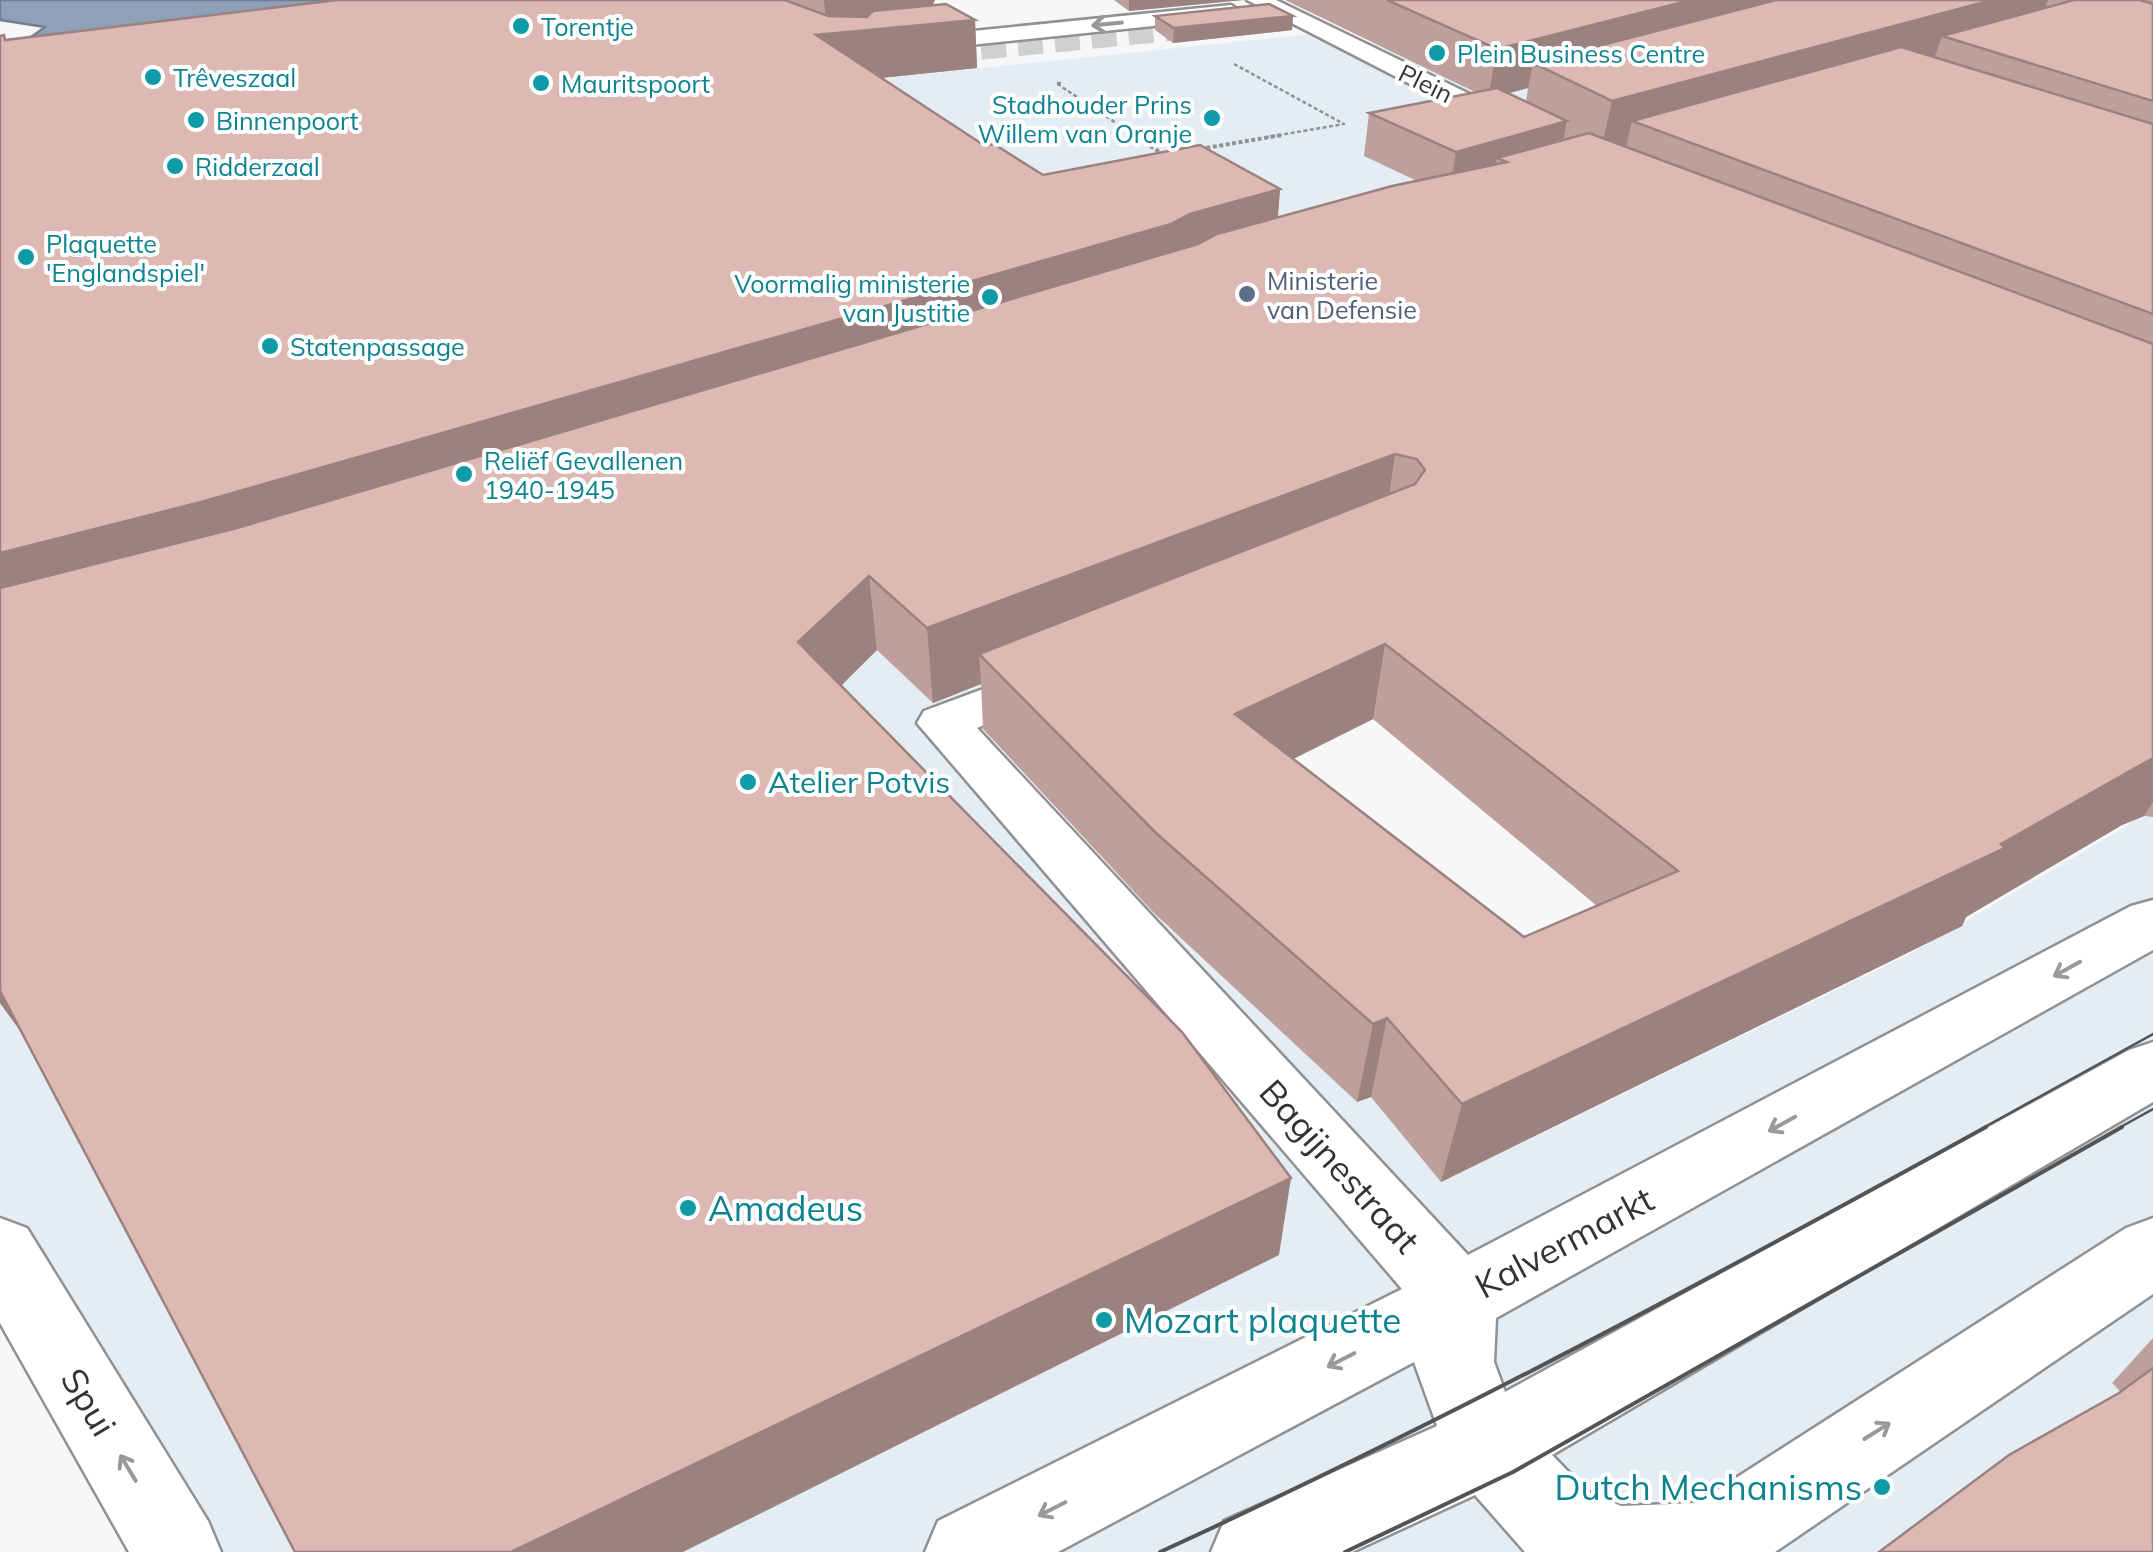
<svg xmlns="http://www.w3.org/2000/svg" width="2153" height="1552" font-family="Mulish,sans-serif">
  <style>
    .built { fill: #e5edf4 }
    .water { fill: #8fa0b9; stroke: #737f91; stroke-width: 2.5 }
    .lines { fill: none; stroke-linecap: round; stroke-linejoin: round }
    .minor-tunnel { stroke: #ced0d1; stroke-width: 25; stroke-dasharray: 25 12; stroke-linecap: butt }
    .minor-casing { stroke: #909192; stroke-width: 5 }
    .path-far1 { stroke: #919293; stroke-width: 2.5; stroke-dasharray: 4 2.5; stroke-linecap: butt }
    .path { stroke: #919293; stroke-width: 4; stroke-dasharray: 4 2.5; stroke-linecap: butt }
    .minor { fill: #fff; fill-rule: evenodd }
    .tram-far1 { stroke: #535455; stroke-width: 2.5 }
    .tram { stroke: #535455; stroke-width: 4 }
    .wall { fill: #be9f9b; fill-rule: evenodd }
    .shaded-wall { fill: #9b827e }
    .building { fill: #ddb9b4; stroke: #9b827e; stroke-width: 2.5; fill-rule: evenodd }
    .oneway { stroke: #99999a }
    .culture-dot { fill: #0f9aa8; stroke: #fff; stroke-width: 4 }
    .service-dot { fill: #5c6f8a; stroke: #fff; stroke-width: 4 }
    .labels { text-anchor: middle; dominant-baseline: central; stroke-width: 8; stroke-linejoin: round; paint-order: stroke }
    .far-culture-label { font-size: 25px; fill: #0d838f; stroke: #fff; text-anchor: start }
    .far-street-label { font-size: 25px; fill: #333334; stroke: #fff }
    .far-service-label { font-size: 25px; fill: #4e5e75; stroke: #fff; text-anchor: start }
    .culture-label { font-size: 30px; fill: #0d838f; stroke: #fff; text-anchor: start }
    .near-street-label { font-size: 35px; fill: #333334; stroke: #fff }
    .near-culture-label { font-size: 35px; fill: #0d838f; stroke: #fff; text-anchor: start }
  </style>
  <rect width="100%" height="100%" fill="#f5f7f8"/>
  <path class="built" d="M 1729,0 L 1461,554 L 987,744 L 1051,813 L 1357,1102 L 1371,1097 L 1441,1182 L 1908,955 L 2132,823 L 2121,815 L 2153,817 L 2153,1552 L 180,1552 L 0,1228 L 0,641 L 855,81 L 1323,33 L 1351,47 L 1474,26 Z"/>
  <path class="water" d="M 0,0 L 466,0 L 31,37 L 45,27 L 0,20 Z"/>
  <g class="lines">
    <path class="minor-tunnel" d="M 944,51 L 1195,26"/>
    <g class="minor-casing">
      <path id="minor" d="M 1247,0 L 1276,0 L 1531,124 L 1535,130 L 1531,136 L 1511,136 Z
        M 1231,5 L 1242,12 L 1239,17 L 903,52 L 891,45 L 903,38 Z
        M 1053,663 L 1071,667 L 1078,678 L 1071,689 L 977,728 L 1468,1255 L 2131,906 L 2153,900 L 2153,950 L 1496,1318 L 1494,1362 L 1505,1392 L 2129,1050 L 2153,1042 L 2153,1102 L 1552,1455 L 1587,1491 L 1621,1506 L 1697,1503 L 2126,1228 L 2153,1218 L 2153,1294 L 1775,1552 L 1525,1552 L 1475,1495 L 1352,1552 L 1211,1552 L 1224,1521 L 1437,1426 L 1414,1362 L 1058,1552 L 925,1552 L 938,1521 L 1402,1289 L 917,723 L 924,711 Z
        M 0,1218 L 27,1228 L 208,1521 L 221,1552 L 129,1552 L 0,1323 Z"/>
    </g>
    <path class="path-far1" d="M 1234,64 L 1344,124 L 1268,137
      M 1061,83 L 1056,83 L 1137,137"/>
    <path class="path" d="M 1134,135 L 1164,155
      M 1200,149 L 1282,135"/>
    <use href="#minor" class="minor"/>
    <path class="tram-far1" d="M 1981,1129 L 2153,1034
      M 2117,1129 L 2153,1109"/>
    <path class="tram" d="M 1160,1552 C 1442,1423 1714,1277 1986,1127
      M 1345,1552 L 1513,1472 L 2122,1127"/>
  </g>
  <path class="wall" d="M 790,0 L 935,0 L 932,5 L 975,20 L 977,68 L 882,78 L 985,146 L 1043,175 L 1280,189 L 1278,217 L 1417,181 L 1364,156 L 1369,113 L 1475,92 L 1285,0 L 2153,0 L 2153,817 L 2144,816 L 2122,825 L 1966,917 L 1962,926 L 1441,1182 L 1371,1097 L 1357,1102 L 1153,912 L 983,729 L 981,684 L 933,703 L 877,650 L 841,686 L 1279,1255 L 24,1036 L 0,1003 L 0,36 L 4,35 L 6,39 L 790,2 ZM 1528,88 L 1526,102 L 1508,93 ZM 1373,719 L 1597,906 L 1524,937 L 1293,759 Z
    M 1114,0 L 1243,0 L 1129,11 Z
    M 1155,16 L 1293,16 L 1292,30 L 1173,43 L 1155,30 Z
    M 2153,1338 L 2153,1552 L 2121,1392 L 2112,1383 Z"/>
  <path class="shaded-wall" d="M 824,0 L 935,0 L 922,25 L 975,20 L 977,68 L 821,84 L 816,35 L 827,34 Z
    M 1129,0 L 1243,0 L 1129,11 Z
    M 1691,0 L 1852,0 L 1533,63 L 1528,88 L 1488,99 L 1497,49 Z
    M 1992,0 L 2048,0 L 2037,29 L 1942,36 L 1934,59 L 1632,121 L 1626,147 L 1600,154 L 1612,101 Z
    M 1293,16 L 1292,30 L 1173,43 L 1174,28 Z
    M 1567,121 L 1558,164 L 1507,162 L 1497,158 L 1493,183 L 1449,196 L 1456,152 Z
    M 1280,189 L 1275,247 L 0,637 L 0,553 Z
    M 1395,454 L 1385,524 L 979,654 L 981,684 L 933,703 L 927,628 Z
    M 869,576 L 877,650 L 809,717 L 798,642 Z
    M 1385,644 L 1373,719 L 1229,791 L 1235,714 Z
    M 2153,758 L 2153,802 L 2144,816 L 2122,825 L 1966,917 L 1962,926 L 1441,1182 L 1462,1104 L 2001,844 Z
    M 0,981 L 24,1036 L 0,1003 Z
    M 1387,1018 L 1371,1097 L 1357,1102 L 1373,1024 Z
    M 1291,1178 L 1279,1255 L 683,1552 L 511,1552 Z"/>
  <path class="building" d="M 337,0 L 785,0 L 828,16 L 867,17 L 873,11 L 946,4 L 975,20 L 816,35 L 985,146 L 994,144 L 1043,175 L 1200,145 L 1280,189 L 1190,214 L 1171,224 L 201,502 L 0,553 L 0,36 L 4,35 L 5,40 Z
    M 1387,0 L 1691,0 L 1497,49 Z
    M 1776,0 L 1992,0 L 1612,101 L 1533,63 Z
    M 2074,0 L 2140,0 L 2153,4 L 2153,101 L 1942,36 Z
    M 1269,4 L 1293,16 L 1174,28 L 1155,16 Z
    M 1901,47 L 2153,124 L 2153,314 L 1632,121 Z
    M 1497,88 L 1567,121 L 1456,152 L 1369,113 Z
    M 1589,133 L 2153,344 L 2153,758 L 2001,844 L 2005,848 L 1462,1104 L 1387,1018 L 1373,1024 L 1157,834 L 979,654 L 1415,484 L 1425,470 L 1417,459 L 1395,454 L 927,628 L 869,576 L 798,642 L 1182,1032 L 1291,1178 L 511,1552 L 295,1552 L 0,991 L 0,588 L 237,528 L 1198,244 L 1217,234 L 1392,186 L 1507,162 L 1497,158 ZM 1385,644 L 1678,871 L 1524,937 L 1235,714 Z
    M 2153,1368 L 2153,1552 L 1879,1552 L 2009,1455 L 2119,1393 Z"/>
  <defs><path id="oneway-shaft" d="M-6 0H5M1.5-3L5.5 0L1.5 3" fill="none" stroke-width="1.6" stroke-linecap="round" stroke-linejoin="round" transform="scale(2.5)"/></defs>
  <g class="oneway">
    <use href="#oneway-shaft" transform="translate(1107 24) rotate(174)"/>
    <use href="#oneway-shaft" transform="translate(2067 969) rotate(151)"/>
    <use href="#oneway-shaft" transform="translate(1782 1124) rotate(151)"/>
    <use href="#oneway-shaft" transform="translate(1341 1360) rotate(153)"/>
    <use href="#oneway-shaft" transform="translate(1877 1431) rotate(-32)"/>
    <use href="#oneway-shaft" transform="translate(128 1468) rotate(-121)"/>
    <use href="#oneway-shaft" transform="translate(1052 1509) rotate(153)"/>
  </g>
  <g class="culture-dot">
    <circle cx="521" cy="26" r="10"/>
    <circle cx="1437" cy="53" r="10"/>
    <circle cx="153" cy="77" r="10"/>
    <circle cx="541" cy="83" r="10"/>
    <circle cx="1212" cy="118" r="10"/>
    <circle cx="196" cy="120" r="10"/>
    <circle cx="175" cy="166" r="10"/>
    <circle cx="26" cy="257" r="10"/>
    <circle cx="990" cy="297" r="10"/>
    <circle cx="270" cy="346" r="10"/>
    <circle cx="464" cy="474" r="10"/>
    <circle cx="748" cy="782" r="10"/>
    <circle cx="688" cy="1208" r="10"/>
    <circle cx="1104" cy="1320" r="10"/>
    <circle cx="1882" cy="1487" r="10"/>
  </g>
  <circle class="service-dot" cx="1247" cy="294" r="10"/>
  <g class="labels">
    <g class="far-culture-label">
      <text x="541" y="26">Torentje</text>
      <text x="1457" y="53">Plein Business Centre</text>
      <text x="173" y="77">Trêveszaal</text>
      <text x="561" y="83">Mauritspoort</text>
      <text x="1192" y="104" text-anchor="end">Stadhouder Prins<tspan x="1192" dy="29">Willem van Oranje</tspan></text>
      <text x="216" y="120">Binnenpoort</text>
      <text x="195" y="166">Ridderzaal</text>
      <text x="46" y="243">Plaquette<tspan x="46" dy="29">'Englandspiel'</tspan></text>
      <text x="970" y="283" text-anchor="end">Voormalig ministerie<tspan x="970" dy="29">van Justitie</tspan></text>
      <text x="290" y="346">Statenpassage</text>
      <text x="484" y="460">Reliëf Gevallenen<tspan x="484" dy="29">1940-1945</tspan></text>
    </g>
    <g class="far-street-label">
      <text transform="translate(1426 83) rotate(26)">Plein</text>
    </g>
    <g class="far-service-label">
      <text x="1267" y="280">Ministerie<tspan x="1267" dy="29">van Defensie</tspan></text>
    </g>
    <g class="culture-label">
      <text x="768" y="782">Atelier Potvis</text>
    </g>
    <g class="near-street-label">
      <text transform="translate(1340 1166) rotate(48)">Bagijnestraat</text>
      <text transform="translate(1564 1242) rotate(-28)">Kalvermarkt</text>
      <text transform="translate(89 1402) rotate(59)">Spui</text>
    </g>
    <g class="near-culture-label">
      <text x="708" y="1208">Amadeus</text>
      <text x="1124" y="1320">Mozart plaquette</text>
      <text x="1862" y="1487" text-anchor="end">Dutch Mechanisms</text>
    </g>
  </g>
</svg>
